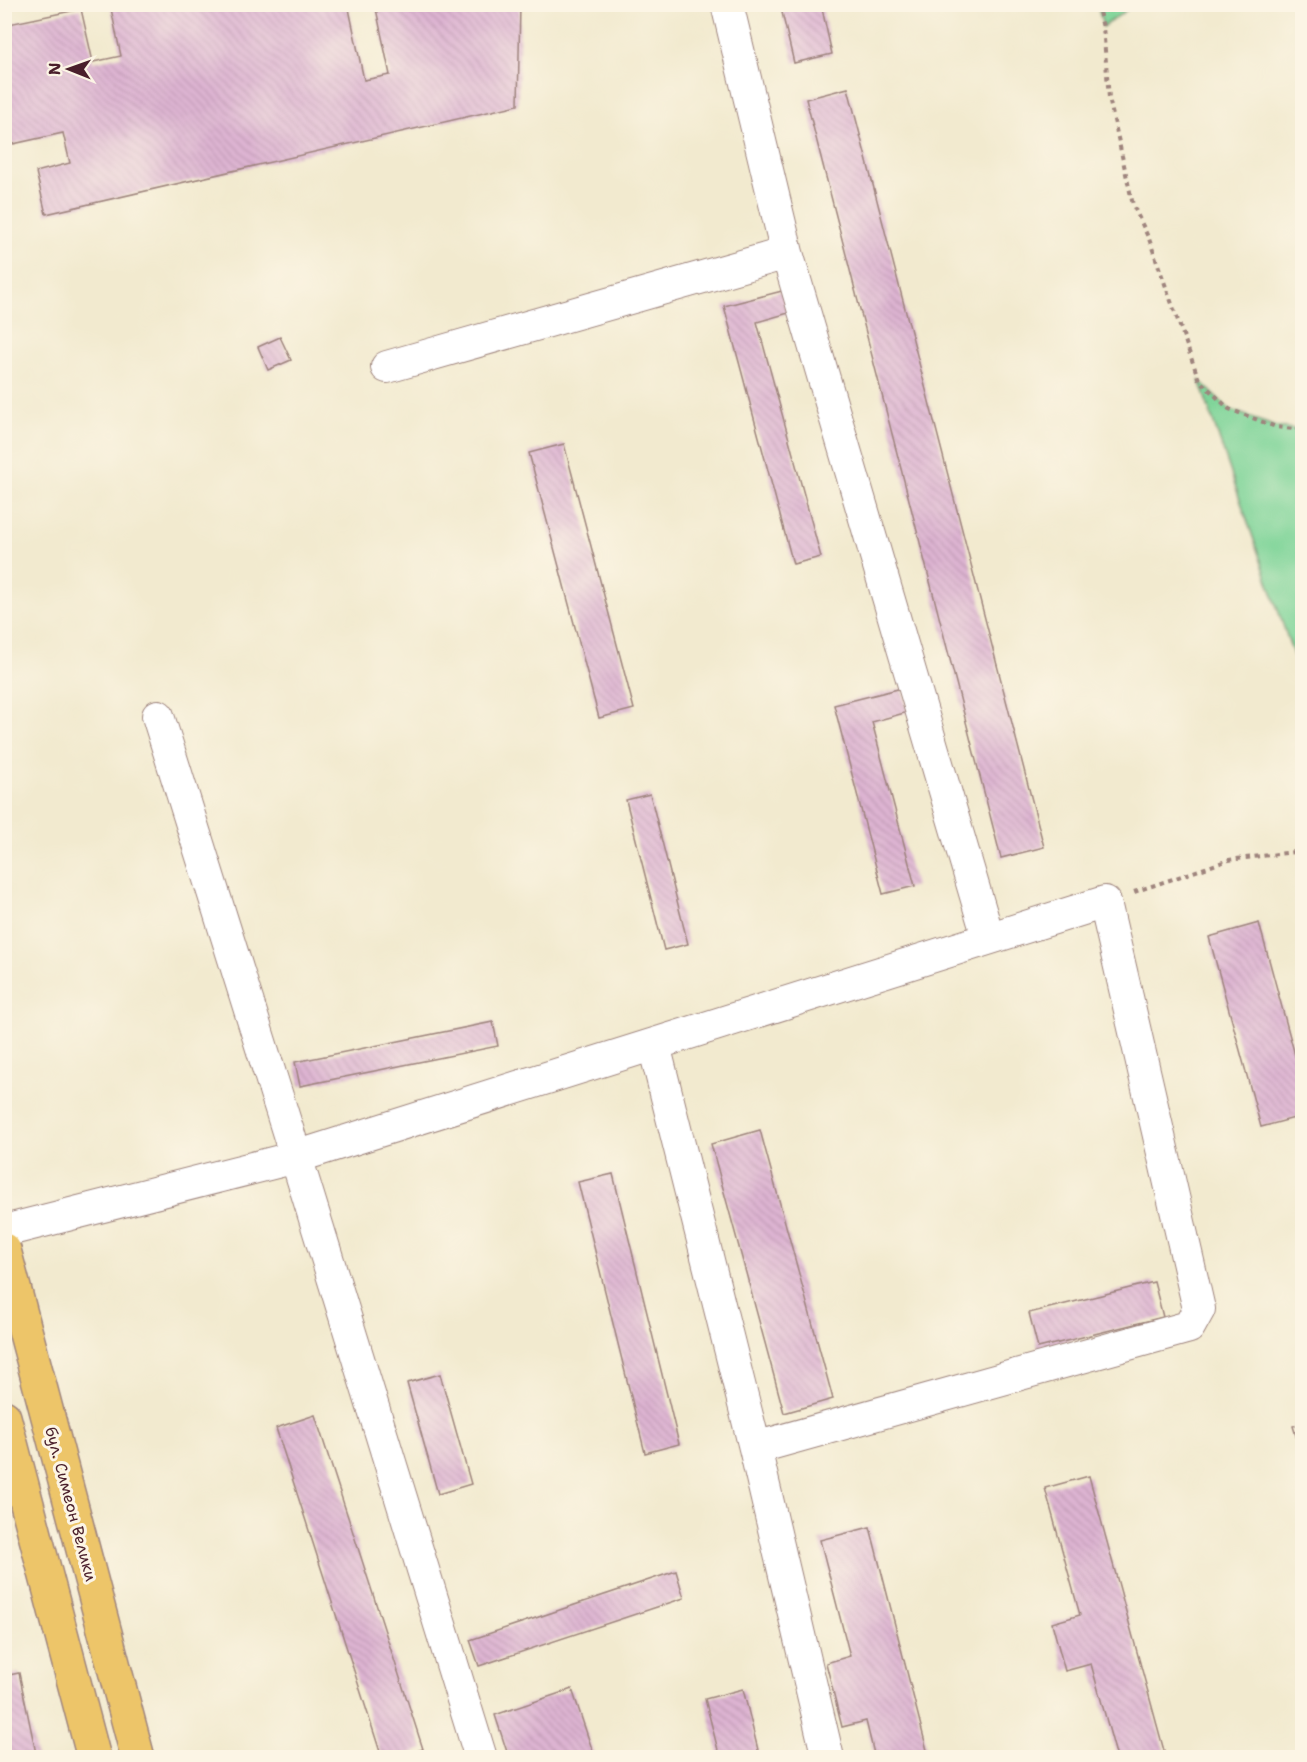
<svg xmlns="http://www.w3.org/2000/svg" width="1307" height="1762" font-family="'Shantell Sans',sans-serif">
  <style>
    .green { fill: #7ed498; stroke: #647a62; stroke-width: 1.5 }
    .building { fill: url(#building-back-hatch) }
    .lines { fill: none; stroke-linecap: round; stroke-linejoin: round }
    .minor-casing { stroke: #9e847d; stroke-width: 34 }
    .major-casing { stroke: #9e847d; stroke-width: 36 }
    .path { stroke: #9e847d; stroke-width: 4; stroke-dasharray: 4.5 4.5; stroke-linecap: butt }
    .minor { stroke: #fff; stroke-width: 32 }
    .major { stroke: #edc569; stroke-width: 33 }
    .labels { text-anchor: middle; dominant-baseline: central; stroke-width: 6; stroke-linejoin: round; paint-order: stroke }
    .street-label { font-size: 16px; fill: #4a1f2b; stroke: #fcf5e5 }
  </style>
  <defs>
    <pattern id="building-back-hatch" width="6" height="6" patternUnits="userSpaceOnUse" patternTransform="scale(1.5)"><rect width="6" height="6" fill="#ddb4d2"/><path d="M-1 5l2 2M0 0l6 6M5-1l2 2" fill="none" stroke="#bf9ab4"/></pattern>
  </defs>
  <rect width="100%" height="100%" fill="#fcf5e5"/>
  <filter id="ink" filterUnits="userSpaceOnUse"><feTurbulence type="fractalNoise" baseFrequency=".0167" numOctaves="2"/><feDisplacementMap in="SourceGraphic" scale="12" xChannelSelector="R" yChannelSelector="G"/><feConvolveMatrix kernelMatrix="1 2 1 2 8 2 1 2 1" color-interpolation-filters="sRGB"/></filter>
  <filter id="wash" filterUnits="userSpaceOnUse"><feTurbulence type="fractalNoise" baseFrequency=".008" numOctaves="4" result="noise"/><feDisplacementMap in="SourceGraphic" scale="24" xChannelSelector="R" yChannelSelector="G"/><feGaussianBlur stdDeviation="1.35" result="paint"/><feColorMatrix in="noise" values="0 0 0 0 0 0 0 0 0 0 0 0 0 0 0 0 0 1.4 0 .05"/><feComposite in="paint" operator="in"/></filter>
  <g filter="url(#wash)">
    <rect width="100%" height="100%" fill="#f2eacf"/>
    <path class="green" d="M 1097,4 L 1133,4 L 1133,5 L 1103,27 Z
      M 1199,380 L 1229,409 L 1276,427 L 1302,430 L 1302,680 Z"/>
    <g id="blocks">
      <path class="building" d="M 110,4 L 348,4 L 364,80 L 390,75 L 375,4 L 520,4 L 518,105 L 46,214 L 36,172 L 70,163 L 63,133 L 4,146 L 4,25 L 81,9 L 93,62 L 121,56 Z
        M 780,4 L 821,4 L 832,54 L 794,63 Z
        M 848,88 L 1044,847 L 1001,858 L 806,99 Z
        M 786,290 L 792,312 L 757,322 L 821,557 L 793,564 L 724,306 Z
        M 280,337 L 291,360 L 268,370 L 258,347 Z
        M 564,444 L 634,709 L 599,718 L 529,453 Z
        M 902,688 L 908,712 L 872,722 L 915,886 L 883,894 L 834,705 Z
        M 650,794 L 688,944 L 664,950 L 626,800 Z
        M 1259,923 L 1302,1081 L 1302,1116 L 1261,1127 L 1209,937 Z
        M 493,1022 L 498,1046 L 300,1086 L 295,1062 Z
        M 760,1130 L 833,1399 L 784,1413 L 711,1144 Z
        M 613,1174 L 679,1444 L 645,1453 L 578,1182 Z
        M 1154,1282 L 1163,1317 L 1038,1348 L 1029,1313 Z
        M 440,1374 L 471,1484 L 438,1494 L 407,1383 Z
        M 315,1415 L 423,1749 L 397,1758 L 382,1758 L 276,1428 Z
        M 1302,1424 L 1302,1455 L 1293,1426 Z
        M 1089,1476 L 1166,1758 L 1117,1758 L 1091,1664 L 1065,1671 L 1052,1623 L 1080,1615 L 1045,1488 Z
        M 870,1527 L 929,1758 L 875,1758 L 866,1721 L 842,1727 L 826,1663 L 850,1656 L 820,1540 Z
        M 676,1571 L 684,1598 L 479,1666 L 470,1640 Z
        M 19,1673 L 37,1758 L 4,1758 L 4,1676 Z
        M 572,1689 L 595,1758 L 509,1758 L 495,1715 Z
        M 743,1689 L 760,1758 L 720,1758 L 705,1699 Z"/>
    </g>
  </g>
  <g filter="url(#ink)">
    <use href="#blocks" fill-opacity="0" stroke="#9e847d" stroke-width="1.5"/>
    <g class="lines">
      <g class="minor-casing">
        <path id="minor" d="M 727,4 L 787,253 L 988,937
          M 387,367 L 787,253
          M 654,1045 L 755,1448 L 828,1758
          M 4,1231 L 296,1157 L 158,716
          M 481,1758 L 296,1157 L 1105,902 L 1199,1309 L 1189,1327 L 755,1448"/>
      </g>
      <g class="major-casing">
        <path id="major" d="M 4,1250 L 138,1758
          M 4,1417 L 94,1758"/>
      </g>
      <path class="path" d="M 1097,4 L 1103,27 L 1109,98 L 1133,205 L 1149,239 L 1199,380 L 1229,409 L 1276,427 L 1302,430
        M 1134,892 L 1229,860 L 1302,851"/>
      <use href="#minor" class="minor"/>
      <use href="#major" class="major"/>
    </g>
  </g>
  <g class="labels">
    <g class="street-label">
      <text transform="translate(71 1504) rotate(75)">бул. Симеон Велики</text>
    </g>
  </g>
  <rect width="1307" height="1762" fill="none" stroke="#fcf5e5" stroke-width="24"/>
  <g transform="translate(69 69) rotate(271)" stroke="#fcf5e5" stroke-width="4.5" paint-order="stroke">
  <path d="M0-4.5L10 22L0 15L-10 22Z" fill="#4a1f2b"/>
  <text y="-9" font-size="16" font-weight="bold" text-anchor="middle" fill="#4a1f2b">N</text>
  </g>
</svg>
